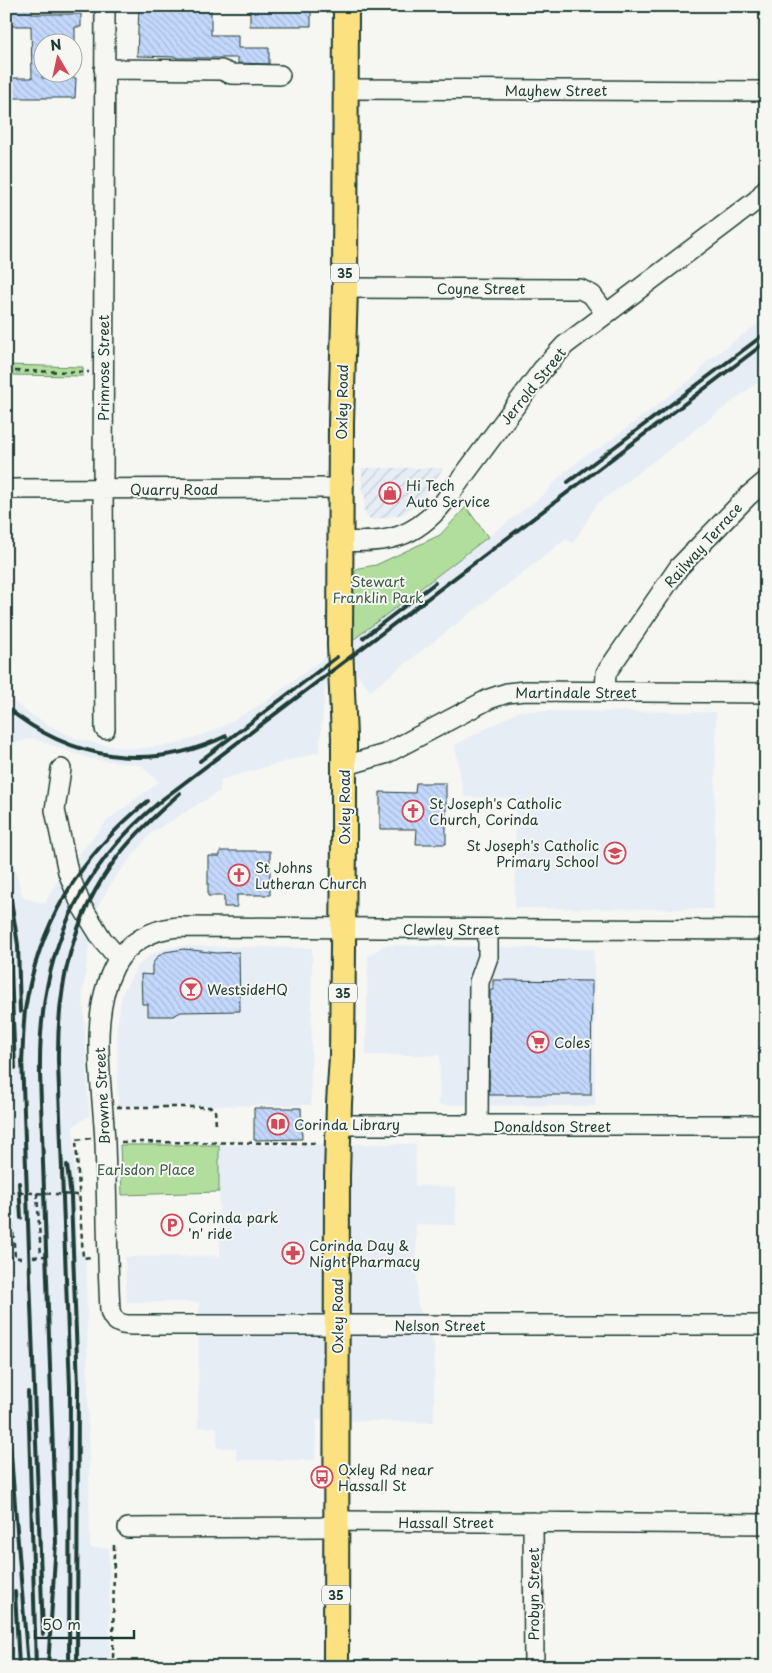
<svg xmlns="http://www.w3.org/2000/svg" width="772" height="1673" font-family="'Playpen Sans',sans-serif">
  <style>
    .built { fill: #e7edf5 }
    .industrial { fill: url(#industrial-furrows) }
    .green { fill: #b1de9d; stroke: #688e68 }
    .building { fill: url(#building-back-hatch); stroke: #1f3d34 }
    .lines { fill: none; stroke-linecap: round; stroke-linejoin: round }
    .minor-casing { stroke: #1f3d34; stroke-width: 22 }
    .major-casing { stroke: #1f3d34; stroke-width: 28 }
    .path { stroke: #1f3d34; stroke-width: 2.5; stroke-dasharray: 5 4; stroke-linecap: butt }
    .minor { stroke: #f6f6f2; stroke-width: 19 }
    .major { stroke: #fbe180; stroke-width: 24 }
    .rail { stroke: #1f3d34; stroke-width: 4 }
    .path-bridge { stroke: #1f3d34; stroke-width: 2.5; stroke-dasharray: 5 4; stroke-linecap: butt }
    .labels { text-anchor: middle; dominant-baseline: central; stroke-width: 4; stroke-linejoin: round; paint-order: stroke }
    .shield { fill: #f6f6f2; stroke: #60746d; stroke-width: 1 }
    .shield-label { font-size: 12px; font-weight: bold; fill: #1f3d34 }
    .street-label { font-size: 14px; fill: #1f3d34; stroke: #f6f6f2 }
    .poi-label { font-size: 14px; fill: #1f3d34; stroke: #f6f6f2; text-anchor: start }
    .park-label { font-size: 14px; fill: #3c5d49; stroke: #f6f6f2 }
  </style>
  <defs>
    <pattern id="industrial-furrows" width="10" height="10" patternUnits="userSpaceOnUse" patternTransform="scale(1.25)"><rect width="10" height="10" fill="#e7edf5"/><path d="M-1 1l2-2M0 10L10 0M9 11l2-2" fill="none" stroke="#c6ccd3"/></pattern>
    <pattern id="building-back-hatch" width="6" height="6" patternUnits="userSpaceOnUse" patternTransform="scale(1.25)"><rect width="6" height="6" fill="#c4d8fd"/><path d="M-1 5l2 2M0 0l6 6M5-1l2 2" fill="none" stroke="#a8bad9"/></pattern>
  </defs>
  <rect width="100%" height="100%" fill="#f6f6f2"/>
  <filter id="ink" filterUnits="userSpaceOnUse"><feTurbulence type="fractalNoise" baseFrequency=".02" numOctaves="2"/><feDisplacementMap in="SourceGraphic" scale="10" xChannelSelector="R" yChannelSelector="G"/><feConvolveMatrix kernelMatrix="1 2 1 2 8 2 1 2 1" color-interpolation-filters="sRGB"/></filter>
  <g filter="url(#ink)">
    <path class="built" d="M 766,318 L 766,376 L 597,504 L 573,543 L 566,539 L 370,691 L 349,663 L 349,643 L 547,492 L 559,477 L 586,455 L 603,446 L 698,374 L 706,362 Z
      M 324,658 L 326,660 L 326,681 L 319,752 L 220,780 L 220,791 L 152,832 L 113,880 L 98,906 L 88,950 L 83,994 L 89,1116 L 73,1126 L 77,1249 L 86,1254 L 90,1548 L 109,1548 L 110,1667 L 6,1667 L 6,837 L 23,898 L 45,903 L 59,878 L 108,820 L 159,782 L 141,765 L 91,759 L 32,738 L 6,746 L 6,694 L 21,708 L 48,725 L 75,738 L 102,745 L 136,749 L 176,744 L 216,730 L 262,704 Z
      M 520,711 L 716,712 L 714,909 L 515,908 L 516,798 L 464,797 L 455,745 Z
      M 385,945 L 594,949 L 595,1106 L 439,1105 L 440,1055 L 366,1055 L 368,956 Z
      M 178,946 L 312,948 L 311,1105 L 118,1106 L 117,1027 L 122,994 L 137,967 L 150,955 L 164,949 Z
      M 416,1144 L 415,1186 L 455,1187 L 456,1225 L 416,1224 L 417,1303 L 434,1344 L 434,1422 L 316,1420 L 315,1460 L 237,1460 L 236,1448 L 217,1448 L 217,1427 L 198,1427 L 199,1302 L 127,1302 L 125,1257 L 220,1256 L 219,1145 Z"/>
    <path class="industrial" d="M 362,468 L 443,468 L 424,498 L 404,514 L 372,520 L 367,516 L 364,510 L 365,496 L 362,492 Z"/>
    <path class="green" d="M 6,365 L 83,367 L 83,376 L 6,375 Z
      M 466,507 L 488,537 L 349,643 L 355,570 L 359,568 L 376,565 L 440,535 Z
      M 120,1145 L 219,1145 L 219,1192 L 122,1195 Z"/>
    <path class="building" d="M 6,6 L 32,6 L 32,14 L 81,14 L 81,27 L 75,27 L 75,42 L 42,42 L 42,78 L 76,78 L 75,98 L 11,98 L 11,78 L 32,78 L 31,26 L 11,26 L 11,18 L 6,18 Z
      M 139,6 L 211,6 L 211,35 L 238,35 L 238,48 L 269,48 L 269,64 L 238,63 L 238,58 L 176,58 L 176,57 L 137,56 Z
      M 250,6 L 311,6 L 311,26 L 250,26 Z
      M 416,783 L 446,783 L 446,844 L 416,844 L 417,829 L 380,829 L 380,792 L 415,793 Z
      M 220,851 L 270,851 L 270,895 L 237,895 L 237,907 L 224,907 L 224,896 L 208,896 L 208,856 L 220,856 Z
      M 184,949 L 217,953 L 239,952 L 240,1011 L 181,1012 L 173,1016 L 148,1016 L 148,1004 L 142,1004 L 141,974 L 152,975 L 152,965 L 157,957 L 165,952 Z
      M 493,980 L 592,981 L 591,1095 L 489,1095 L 490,990 L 493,990 Z
      M 254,1108 L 301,1108 L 302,1139 L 254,1140 Z"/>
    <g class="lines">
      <g class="minor-casing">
        <path id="minor" d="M 105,6 L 103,490 L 105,729
          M 104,69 L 221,70 L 231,74 L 280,75
          M 346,89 L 766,91
          M 345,288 L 580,289 L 592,295 L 606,314
          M 6,489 L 342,488
          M 342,541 C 386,544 415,538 444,502 L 542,370 L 565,345 L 757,200 L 766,189
          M 605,692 L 606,673 L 679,567 L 748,496 L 766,481
          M 344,766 L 385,754 L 489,699 L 507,693 L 525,691 L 766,693
          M 61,769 L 55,810 L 68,872 L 81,905 L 102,939 L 119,959
          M 766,930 L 178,927 C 152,929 126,943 114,967 C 88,1018 103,1089 105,1143 C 107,1199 107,1255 110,1310 C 112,1321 120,1325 131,1325 L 766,1325
          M 338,1125 L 766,1125
          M 478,1126 L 479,982 L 488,957 L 488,929
          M 533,1522 L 534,1667
          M 128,1528 L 323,1527 L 347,1521 L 766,1524"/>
      </g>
      <g class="major-casing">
        <path id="major" d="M 336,1667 L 337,1176 L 339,1103 L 342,1057 L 344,838 L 344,737 L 340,645 L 341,422 L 345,288 L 346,6"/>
      </g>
      <path class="path" d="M 6,371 L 89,372
        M 117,1107 L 211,1107 L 215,1110 L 216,1125
        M 91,1138 L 76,1140 L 83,1258 L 93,1257
        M 121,1142 L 319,1143
        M 6,1192 L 10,1192 L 15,1257
        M 37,1193 L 41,1256
        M 8,1257 L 21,1258
        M 33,1257 L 46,1256
        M 113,1667 L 114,1543"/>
      <use href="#minor" class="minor"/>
      <use href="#major" class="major"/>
      <path class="rail" d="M 568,482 L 766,333
        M 363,638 L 435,583
        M 6,707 C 70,760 150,773 226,736
        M 200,761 L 337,657
        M 6,868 L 18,945 L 20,1012
        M 6,923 L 10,948 L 15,1068
        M 22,1057 L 43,1634
        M 22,1064 C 23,1046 23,1028 25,1010 C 38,924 81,855 148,801
        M 67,1165 L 71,1197 L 78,1386 L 77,1667
        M 19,1183 L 21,1218
        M 6,1286 L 10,1443 L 28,1667
        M 28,1392 L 36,1667
        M 15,1592 L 19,1667
        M 48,1667 L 56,1542 L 40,1074 C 38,959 74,872 163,799 L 766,342
        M 69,1667 L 70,1388 L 58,1062 C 57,987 71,917 118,856 C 136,833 158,813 180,793"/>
      <path class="path-bridge" d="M 10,1192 L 78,1195"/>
    </g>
  </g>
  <defs>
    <g id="shop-ring" transform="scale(1.125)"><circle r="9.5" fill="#f6f6f2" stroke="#d1495b" stroke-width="1.5"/><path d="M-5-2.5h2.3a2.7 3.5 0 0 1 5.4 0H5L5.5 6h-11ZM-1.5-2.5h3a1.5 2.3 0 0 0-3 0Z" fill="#d1495b"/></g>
    <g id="church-ring" transform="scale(1.125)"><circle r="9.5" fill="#f6f6f2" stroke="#d1495b" stroke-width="1.5"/><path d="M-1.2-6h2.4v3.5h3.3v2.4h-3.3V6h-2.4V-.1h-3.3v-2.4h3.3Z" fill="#d1495b"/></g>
    <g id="school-ring" transform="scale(1.125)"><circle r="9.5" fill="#f6f6f2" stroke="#d1495b" stroke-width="1.5"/><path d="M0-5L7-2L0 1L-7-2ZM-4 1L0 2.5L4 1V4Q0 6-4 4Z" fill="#d1495b"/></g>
    <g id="bar-ring" transform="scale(1.125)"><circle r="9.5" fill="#f6f6f2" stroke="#d1495b" stroke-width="1.5"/><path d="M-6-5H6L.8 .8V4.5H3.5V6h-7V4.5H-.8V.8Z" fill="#d1495b"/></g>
    <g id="supermarket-ring" transform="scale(1.125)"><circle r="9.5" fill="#f6f6f2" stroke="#d1495b" stroke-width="1.5"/><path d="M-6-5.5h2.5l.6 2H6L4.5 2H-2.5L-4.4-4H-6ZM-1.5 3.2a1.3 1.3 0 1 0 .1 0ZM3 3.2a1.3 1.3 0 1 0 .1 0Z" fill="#d1495b"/></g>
    <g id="library-ring" transform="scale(1.125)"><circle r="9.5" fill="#f6f6f2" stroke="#d1495b" stroke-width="1.5"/><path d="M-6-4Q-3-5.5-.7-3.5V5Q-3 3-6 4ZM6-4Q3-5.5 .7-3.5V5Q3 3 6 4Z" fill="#d1495b"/></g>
    <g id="parking-ring" transform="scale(1.125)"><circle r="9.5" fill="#f6f6f2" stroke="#d1495b" stroke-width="1.5"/><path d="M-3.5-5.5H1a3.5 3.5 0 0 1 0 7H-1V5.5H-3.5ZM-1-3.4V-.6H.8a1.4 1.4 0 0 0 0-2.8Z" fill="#d1495b"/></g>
    <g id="pharmacy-ring" transform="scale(1.125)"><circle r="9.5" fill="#f6f6f2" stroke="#d1495b" stroke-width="1.5"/><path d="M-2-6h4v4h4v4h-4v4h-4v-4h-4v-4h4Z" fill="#d1495b"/></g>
    <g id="bus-ring" transform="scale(1.125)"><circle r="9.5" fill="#f6f6f2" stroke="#d1495b" stroke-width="1.5"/><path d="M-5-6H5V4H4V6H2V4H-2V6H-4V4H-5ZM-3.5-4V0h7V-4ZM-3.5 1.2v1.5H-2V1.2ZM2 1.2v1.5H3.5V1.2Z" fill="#d1495b"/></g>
  </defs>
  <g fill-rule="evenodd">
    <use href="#shop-ring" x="390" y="493"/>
    <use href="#church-ring" x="413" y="811"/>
    <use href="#school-ring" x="615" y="853"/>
    <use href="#church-ring" x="239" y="875"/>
    <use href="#bar-ring" x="191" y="989"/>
    <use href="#supermarket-ring" x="538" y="1042"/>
    <use href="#library-ring" x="278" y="1124"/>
    <use href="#parking-ring" x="172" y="1225"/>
    <use href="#pharmacy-ring" x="293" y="1253"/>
    <use href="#bus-ring" x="322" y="1477"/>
  </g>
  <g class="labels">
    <g class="shield">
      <rect x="331" y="263.5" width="28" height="19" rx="4"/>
      <rect x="329" y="983.5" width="28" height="19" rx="4"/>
      <rect x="322" y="1585.5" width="28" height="19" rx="4"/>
    </g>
    <g class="shield-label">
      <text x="345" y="273">35</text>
      <text x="343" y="993">35</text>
      <text x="336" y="1595">35</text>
    </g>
    <g class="street-label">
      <text x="556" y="90">Mayhew Street</text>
      <text x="481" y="288">Coyne Street</text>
      <text transform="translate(103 368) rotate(-90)">Primrose Street</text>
      <text transform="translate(533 386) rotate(-51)">Jerrold Street</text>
      <text transform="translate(342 402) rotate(-89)">Oxley Road</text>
      <text x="174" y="489">Quarry Road</text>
      <text transform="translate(703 545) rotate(-48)">Railway Terrace</text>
      <text x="576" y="692">Martindale Street</text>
      <text transform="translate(344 807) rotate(-90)">Oxley Road</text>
      <text x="451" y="929">Clewley Street</text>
      <text transform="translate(102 1096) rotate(-93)">Browne Street</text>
      <text x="552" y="1126">Donaldson Street</text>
      <text transform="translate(337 1316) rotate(-90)">Oxley Road</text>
      <text x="440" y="1325">Nelson Street</text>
      <text x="446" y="1522">Hassall Street</text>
      <text transform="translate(533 1594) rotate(-90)">Probyn Street</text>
    </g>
    <g class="poi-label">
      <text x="406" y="485">Hi Tech<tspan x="406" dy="16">Auto Service</tspan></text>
      <text x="429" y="803">St Joseph's Catholic<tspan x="429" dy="16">Church, Corinda</tspan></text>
      <text x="599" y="845" text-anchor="end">St Joseph's Catholic<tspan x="599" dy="16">Primary School</tspan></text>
      <text x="255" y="867">St Johns<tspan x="255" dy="16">Lutheran Church</tspan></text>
      <text x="207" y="989">WestsideHQ</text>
      <text x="554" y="1042">Coles</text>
      <text x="294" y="1124">Corinda Library</text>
      <text x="188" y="1217">Corinda park<tspan x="188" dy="16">'n' ride</tspan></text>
      <text x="309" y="1245">Corinda Day &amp;<tspan x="309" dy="16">Night Pharmacy</tspan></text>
      <text x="338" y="1469">Oxley Rd near<tspan x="338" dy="16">Hassall St</tspan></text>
    </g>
    <g class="park-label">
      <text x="378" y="581">Stewart<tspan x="378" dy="16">Franklin Park</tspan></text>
      <text x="146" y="1169">Earlsdon Place</text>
    </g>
  </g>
  <rect width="772" height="1673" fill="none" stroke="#f6f6f2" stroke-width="25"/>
  <rect x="12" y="12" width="747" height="1648" fill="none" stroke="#1f3d34" stroke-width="2" filter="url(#ink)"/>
  <g transform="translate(58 58) rotate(351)"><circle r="24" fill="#f6f6f2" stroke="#a0aca6"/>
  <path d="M0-4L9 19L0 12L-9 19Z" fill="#d1495b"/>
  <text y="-8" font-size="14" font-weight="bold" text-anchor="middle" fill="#1f3d34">N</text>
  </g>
  <path d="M35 1630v8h99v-8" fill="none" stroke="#1f3d34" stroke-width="2.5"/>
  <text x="42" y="1630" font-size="15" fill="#1f3d34" stroke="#f6f6f2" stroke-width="4" paint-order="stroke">50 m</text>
</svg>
